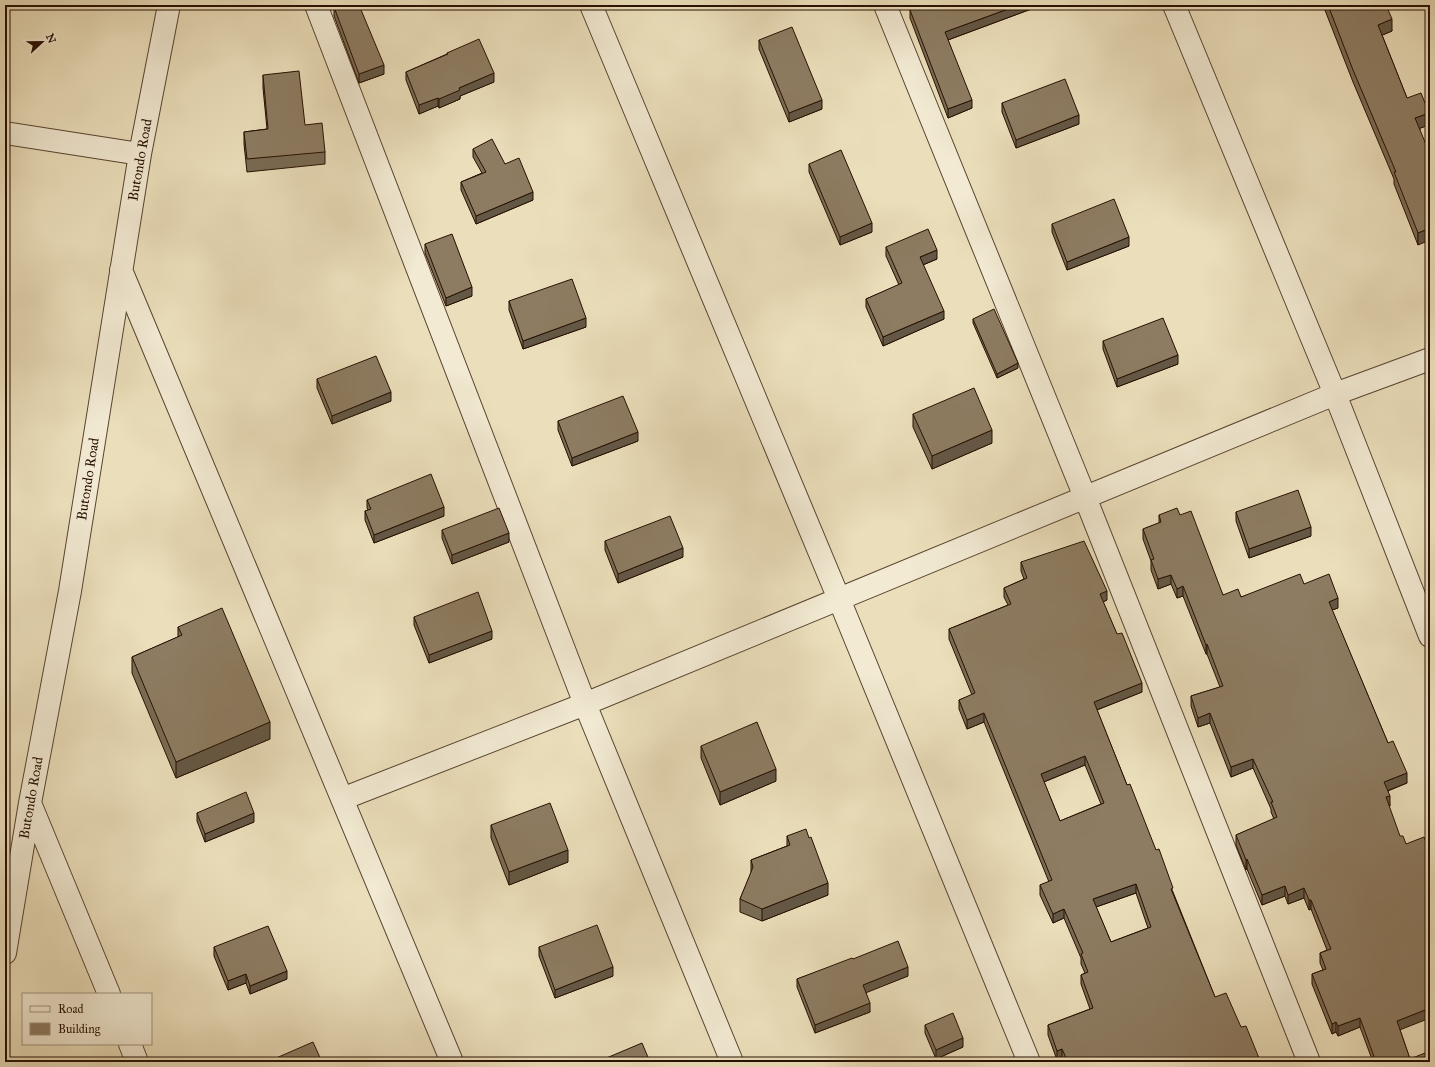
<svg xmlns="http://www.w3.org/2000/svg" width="1435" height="1067" font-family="'IM FELL Great Primer',serif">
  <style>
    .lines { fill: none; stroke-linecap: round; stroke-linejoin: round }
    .minor-casing { stroke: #584430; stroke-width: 24 }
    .minor { stroke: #f2ead3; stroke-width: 22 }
    .wall { fill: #796b54; stroke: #271002; fill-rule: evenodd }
    .shaded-wall { fill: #635745; stroke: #271002 }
    .building { fill: #8d7c62; stroke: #271002; fill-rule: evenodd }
    .labels { text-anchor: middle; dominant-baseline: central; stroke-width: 3; stroke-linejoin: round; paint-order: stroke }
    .street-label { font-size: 14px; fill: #271002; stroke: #f2ead3 }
  </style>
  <rect width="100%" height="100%" fill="#ebdfbb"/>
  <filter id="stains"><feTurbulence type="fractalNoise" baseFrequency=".005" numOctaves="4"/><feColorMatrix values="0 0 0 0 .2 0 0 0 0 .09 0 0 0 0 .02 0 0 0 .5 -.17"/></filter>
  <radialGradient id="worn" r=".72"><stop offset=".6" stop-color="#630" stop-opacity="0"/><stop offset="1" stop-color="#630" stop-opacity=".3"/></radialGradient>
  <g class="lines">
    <g class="minor-casing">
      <path id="minor" d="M 316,5 L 585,704 L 732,1062
        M 591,5 L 839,599 L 1029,1062
        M 885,5 L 1085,497 L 1309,1062
        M 1174,5 L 1335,394 L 1430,636
        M 5,133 L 140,154
        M 121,270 L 452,1062
        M 342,799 L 585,704 L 1335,394 L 1430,359
        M 30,803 L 109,994
        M 5,953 L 30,803 L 70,591 L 140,154 L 169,5
        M 130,1044 L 137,1062"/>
    </g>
    <use href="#minor" class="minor"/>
  </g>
  <path class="wall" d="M 1034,5 L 1034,8 L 948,40 L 972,108 L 948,118 L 910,18 L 910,10 Z
    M 1323,5 L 1386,5 L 1392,31 L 1382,35 L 1407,98 L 1429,125 L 1420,128 L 1418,245 L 1394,184 L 1394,179 L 1353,82 Z
    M 334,7 L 384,74 L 359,83 L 334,16 Z
    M 759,40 L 822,109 L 789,122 L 759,49 Z
    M 447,53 L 494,82 L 460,96 L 460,99 L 439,108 L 438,106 L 419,114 L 406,80 L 406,72 L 447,54 Z
    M 263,75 L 305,125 L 325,152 L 325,164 L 247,172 L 244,144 L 244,132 L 267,129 L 263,88 Z
    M 1002,103 L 1079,124 L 1016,148 L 1002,112 Z
    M 473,149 L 505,164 L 533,200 L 476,224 L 461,190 L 461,182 L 482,173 L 473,157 Z
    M 809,164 L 872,232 L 840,245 L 809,172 Z
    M 1052,224 L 1129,246 L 1067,270 L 1052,232 Z
    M 425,244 L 472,296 L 446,306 L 425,253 Z
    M 886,247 L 937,259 L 923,265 L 944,319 L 883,346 L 866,307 L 866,299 L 899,285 L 886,256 Z
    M 509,301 L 586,327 L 523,349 L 509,310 Z
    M 973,319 L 1018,368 L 997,378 L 973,323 Z
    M 1103,341 L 1178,364 L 1117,387 L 1103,349 Z
    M 317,379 L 391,401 L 332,424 L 317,388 Z
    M 913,414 L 992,443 L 932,469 L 913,427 Z
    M 558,421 L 638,441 L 572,466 L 558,430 Z
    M 367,500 L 444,516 L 374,543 L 365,520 L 365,511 L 368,510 L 367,508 Z
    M 1236,512 L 1311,536 L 1249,558 L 1236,521 Z
    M 1159,515 L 1180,515 L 1223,595 L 1241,597 L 1304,584 L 1338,608 L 1332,610 L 1388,743 L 1407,783 L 1388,791 L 1390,806 L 1389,806 L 1400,1030 L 1410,1059 L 1430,1062 L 1373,1062 L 1360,1027 L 1338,1036 L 1336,1032 L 1332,1034 L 1312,984 L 1312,974 L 1323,970 L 1320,963 L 1320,953 L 1327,950 L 1311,909 L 1309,910 L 1304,898 L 1288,904 L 1285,896 L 1262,905 L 1247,869 L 1246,870 L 1236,845 L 1236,835 L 1274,819 L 1271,812 L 1271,809 L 1253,768 L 1231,777 L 1210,723 L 1198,727 L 1191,706 L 1191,696 L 1220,687 L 1207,654 L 1206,654 L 1183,596 L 1177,598 L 1171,584 L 1158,589 L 1151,570 L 1151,561 L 1143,539 L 1143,529 L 1159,523 Z
    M 442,530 L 509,542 L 452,564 L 442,538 Z
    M 605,541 L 683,557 L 618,583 L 605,550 Z
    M 1021,562 L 1107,600 L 1103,602 L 1142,692 L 1097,710 L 1127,785 L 1173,892 L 1215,997 L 1241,1027 L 1259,1062 L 1064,1062 L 1062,1058 L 1057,1060 L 1048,1035 L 1048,1025 L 1090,1009 L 1081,984 L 1081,975 L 1085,973 L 1081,964 L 1081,958 L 1064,918 L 1053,923 L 1040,895 L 1040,885 L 1049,882 L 984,722 L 967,729 L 959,709 L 959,700 L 972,695 L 949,639 L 949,629 L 1008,605 L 1004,597 L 1004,588 L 1024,579 L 1021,571 ZM 1085,765 L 1101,804 L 1060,821 L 1044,782 ZM 1136,893 L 1148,928 L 1111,942 L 1096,907 Z
    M 414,617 L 492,639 L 429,663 L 414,625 Z
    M 178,627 L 270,739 L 176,778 L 132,673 L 132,657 L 178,637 Z
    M 701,746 L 776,781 L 720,805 L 701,758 Z
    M 197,813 L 254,822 L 205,842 L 197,821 Z
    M 491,825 L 568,862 L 509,885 L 491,838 Z
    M 787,836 L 828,895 L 762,921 L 740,912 L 740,899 L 751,873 L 751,860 L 787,846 Z
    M 214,947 L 287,979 L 250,994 L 246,983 L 228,990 L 214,956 Z
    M 539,947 L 613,976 L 555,998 L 539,956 Z
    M 853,959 L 908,976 L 866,992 L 870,1012 L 815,1033 L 797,987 L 797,979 Z
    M 925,1025 L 963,1047 L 936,1059 L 925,1033 Z"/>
  <path class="shaded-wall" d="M 1019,5 L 1034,5 L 1034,8 L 945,41 L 945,32 Z
    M 1392,19 L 1392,31 L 1378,37 L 1378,25 Z
    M 384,65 L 384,74 L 359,83 L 359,74 Z
    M 494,73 L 494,82 L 460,96 L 460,99 L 439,108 L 439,99 L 459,88 Z
    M 438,98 L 438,106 L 419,114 L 419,105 Z
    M 822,100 L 822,109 L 789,122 L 789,113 Z
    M 972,100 L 972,108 L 948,118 L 948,109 Z
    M 1429,113 L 1429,125 L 1415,130 L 1415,118 Z
    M 1079,115 L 1079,124 L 1016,148 L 1016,140 Z
    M 533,192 L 533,200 L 476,224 L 476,216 Z
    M 872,223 L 872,232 L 840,245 L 840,237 Z
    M 1430,228 L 1430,240 L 1418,245 L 1418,233 Z
    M 1129,237 L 1129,246 L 1067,270 L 1067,262 Z
    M 937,250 L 937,259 L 920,266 L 920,257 Z
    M 472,287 L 472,296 L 446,306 L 446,298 Z
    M 944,311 L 944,319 L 883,346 L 883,337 Z
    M 586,318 L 586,327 L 523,349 L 523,341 Z
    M 1178,355 L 1178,364 L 1117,387 L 1117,379 Z
    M 1018,363 L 1018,368 L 997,378 L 997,374 Z
    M 391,392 L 391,401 L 332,424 L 332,416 Z
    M 992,430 L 992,443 L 932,469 L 932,456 Z
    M 638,432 L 638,441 L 572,466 L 572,458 Z
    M 444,507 L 444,516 L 374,543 L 374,535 Z
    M 1311,527 L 1311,536 L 1249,558 L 1249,549 Z
    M 509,533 L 509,542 L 452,564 L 452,555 Z
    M 683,548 L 683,557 L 618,583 L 618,574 Z
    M 1171,575 L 1171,584 L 1158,589 L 1158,579 Z
    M 1183,586 L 1183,596 L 1177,598 L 1177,589 Z
    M 1107,591 L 1107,600 L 1100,603 L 1100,594 Z
    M 1338,598 L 1338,608 L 1329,611 L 1329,602 Z
    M 492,631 L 492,639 L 429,663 L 429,655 Z
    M 1207,644 L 1207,654 L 1206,654 L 1206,645 Z
    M 1142,683 L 1142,692 L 1094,711 L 1094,702 Z
    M 984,713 L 984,722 L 967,729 L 967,720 Z
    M 1210,713 L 1210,723 L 1198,727 L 1198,718 Z
    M 270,722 L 270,739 L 176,778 L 176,762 Z
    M 1085,756 L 1085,765 L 1041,783 L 1041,774 Z
    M 1253,759 L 1253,768 L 1231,777 L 1231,767 Z
    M 776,769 L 776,781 L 720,805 L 720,792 Z
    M 1407,773 L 1407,783 L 1384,792 L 1384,782 Z
    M 1390,796 L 1390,806 L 1386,807 L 1386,797 Z
    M 254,813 L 254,822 L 205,842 L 205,834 Z
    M 568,850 L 568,862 L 509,885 L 509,872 Z
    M 1247,859 L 1247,869 L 1246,870 L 1246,860 Z
    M 828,883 L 828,895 L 762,921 L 762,909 Z
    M 1136,884 L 1136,893 L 1093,908 L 1093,899 Z
    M 1285,886 L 1285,896 L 1262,905 L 1262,895 Z
    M 1304,888 L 1304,898 L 1288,904 L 1288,895 Z
    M 1309,900 L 1311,900 L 1311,909 L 1309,910 Z
    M 1064,909 L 1064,918 L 1053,923 L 1053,914 Z
    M 613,967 L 613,976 L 555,998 L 555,990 Z
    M 908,967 L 908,976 L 863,994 L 863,985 Z
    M 287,971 L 287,979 L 250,994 L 250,986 Z
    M 246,974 L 246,983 L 228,990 L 228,981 Z
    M 870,1003 L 870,1012 L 815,1033 L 815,1025 Z
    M 1430,1008 L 1430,1018 L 1397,1031 L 1397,1021 Z
    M 1360,1018 L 1360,1027 L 1338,1036 L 1338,1026 Z
    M 1336,1022 L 1336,1032 L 1332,1034 L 1332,1024 Z
    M 963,1038 L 963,1047 L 936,1059 L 936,1050 Z
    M 1062,1049 L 1062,1058 L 1057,1060 L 1057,1051 Z
    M 1259,1058 L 1259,1062 L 1249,1062 Z"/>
  <path class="building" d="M 340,5 L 359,5 L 384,65 L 359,74 L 334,7 Z
    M 921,5 L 1019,5 L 945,32 L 972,100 L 948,109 L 910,10 Z
    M 1328,5 L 1386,5 L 1392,19 L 1378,25 L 1407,98 L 1421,93 L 1429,113 L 1415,118 L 1430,154 L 1430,228 L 1418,233 L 1394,172 L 1396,172 L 1353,70 Z
    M 792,27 L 822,100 L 789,113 L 759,40 Z
    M 479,39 L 494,73 L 459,88 L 460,90 L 439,99 L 438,98 L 419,105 L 406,72 L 448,54 L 447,53 Z
    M 299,71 L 305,125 L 322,123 L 325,152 L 247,159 L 244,132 L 268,129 L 263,75 Z
    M 1065,79 L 1079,115 L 1016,140 L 1002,103 Z
    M 492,139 L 505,164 L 519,158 L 533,192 L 476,216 L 461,182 L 486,172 L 473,149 Z
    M 841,150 L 872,223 L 840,237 L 809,164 Z
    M 1114,199 L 1129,237 L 1067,262 L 1052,224 Z
    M 928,229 L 937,250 L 920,257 L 944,311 L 883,337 L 866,299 L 902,283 L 886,247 Z
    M 452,234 L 472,287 L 446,298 L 425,244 Z
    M 572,279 L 586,318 L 523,341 L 509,301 Z
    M 994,309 L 1018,363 L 997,374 L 973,319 Z
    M 1163,318 L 1178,355 L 1117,379 L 1103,341 Z
    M 376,356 L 391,392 L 332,416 L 317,379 Z
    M 974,388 L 992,430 L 932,456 L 913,414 Z
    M 623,396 L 638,432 L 572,458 L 558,421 Z
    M 431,474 L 444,507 L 374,535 L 365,511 L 371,509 L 367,500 Z
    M 1298,490 L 1311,527 L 1249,549 L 1236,512 Z
    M 499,508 L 509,533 L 452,555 L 442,530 Z
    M 1177,508 L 1180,515 L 1191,511 L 1223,595 L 1238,589 L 1241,597 L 1300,574 L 1304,584 L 1329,574 L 1338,598 L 1329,602 L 1388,743 L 1393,741 L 1407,773 L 1384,782 L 1390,796 L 1386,797 L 1400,836 L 1403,836 L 1406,844 L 1424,837 L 1430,852 L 1430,1008 L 1397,1021 L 1410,1059 L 1430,1051 L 1430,1062 L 1376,1062 L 1360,1018 L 1338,1026 L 1336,1022 L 1332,1024 L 1312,974 L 1326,969 L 1320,953 L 1331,949 L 1311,900 L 1309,900 L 1304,888 L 1288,895 L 1285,886 L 1262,895 L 1247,859 L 1246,860 L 1236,835 L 1277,817 L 1271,802 L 1273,802 L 1253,759 L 1231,767 L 1210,713 L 1198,718 L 1191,696 L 1223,686 L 1207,644 L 1206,645 L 1183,586 L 1177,589 L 1171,575 L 1158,579 L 1151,560 L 1154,559 L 1143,529 L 1161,522 L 1159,515 Z
    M 670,516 L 683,548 L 618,574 L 605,541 Z
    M 1084,541 L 1107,591 L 1100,594 L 1117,634 L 1122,633 L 1142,683 L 1094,702 L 1127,785 L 1130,784 L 1156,850 L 1159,849 L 1173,888 L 1171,889 L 1215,997 L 1226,993 L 1241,1027 L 1246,1026 L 1259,1058 L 1249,1062 L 1068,1062 L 1062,1049 L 1057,1051 L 1048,1025 L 1093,1008 L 1081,975 L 1088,972 L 1081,954 L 1083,953 L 1064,909 L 1053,914 L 1040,885 L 1052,880 L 984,713 L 967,720 L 959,700 L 975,693 L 949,629 L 1011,604 L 1004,588 L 1027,578 L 1021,562 ZM 1085,756 L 1104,803 L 1060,821 L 1041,774 ZM 1136,884 L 1151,927 L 1111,942 L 1093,899 Z
    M 478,592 L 492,631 L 429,655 L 414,617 Z
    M 222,608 L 270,722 L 176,762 L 132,657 L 182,635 L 178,627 Z
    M 757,722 L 776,769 L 720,792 L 701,746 Z
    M 246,792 L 254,813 L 205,834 L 197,813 Z
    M 550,803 L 568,850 L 509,872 L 491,825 Z
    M 806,829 L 809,838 L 811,837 L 828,883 L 762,909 L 740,899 L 753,867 L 751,860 L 790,845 L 787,836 Z
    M 597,925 L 613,967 L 555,990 L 539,947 Z
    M 268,926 L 287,971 L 250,986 L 246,974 L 228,981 L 214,947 Z
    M 898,941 L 908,967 L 863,985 L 870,1003 L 815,1025 L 797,979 L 852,958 L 853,959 Z
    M 953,1013 L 963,1038 L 936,1050 L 925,1025 Z
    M 313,1042 L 322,1062 L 267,1062 Z
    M 642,1043 L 650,1062 L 597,1062 Z"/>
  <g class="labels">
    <g class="street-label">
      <text transform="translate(140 160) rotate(-80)">Butondo Road</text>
      <text transform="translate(88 479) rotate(-81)">Butondo Road</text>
      <text transform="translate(31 798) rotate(-80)">Butondo Road</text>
    </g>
  </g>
  <rect width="1435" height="1067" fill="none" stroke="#ebdfbb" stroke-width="20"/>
  <rect x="6" y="6" width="1423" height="1055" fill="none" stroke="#271002" stroke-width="2"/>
  <rect x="10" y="10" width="1415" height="1047" fill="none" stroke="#271002"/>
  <rect x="22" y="993" width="130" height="52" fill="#f2ead3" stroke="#a1937f"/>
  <rect x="30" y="1006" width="20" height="6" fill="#f2ead3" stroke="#a1937f"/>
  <text x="58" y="1013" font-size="12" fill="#271002">Road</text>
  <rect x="30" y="1023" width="20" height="12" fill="#8d7c62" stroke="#a1937f"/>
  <text x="58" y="1033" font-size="12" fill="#271002">Building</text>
  <g transform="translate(42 42) rotate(68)" stroke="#f2ead3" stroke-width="3" paint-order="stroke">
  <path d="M0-3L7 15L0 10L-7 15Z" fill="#271002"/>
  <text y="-6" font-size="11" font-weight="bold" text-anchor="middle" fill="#271002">N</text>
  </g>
  <rect width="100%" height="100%" filter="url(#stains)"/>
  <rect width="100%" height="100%" fill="url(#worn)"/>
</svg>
